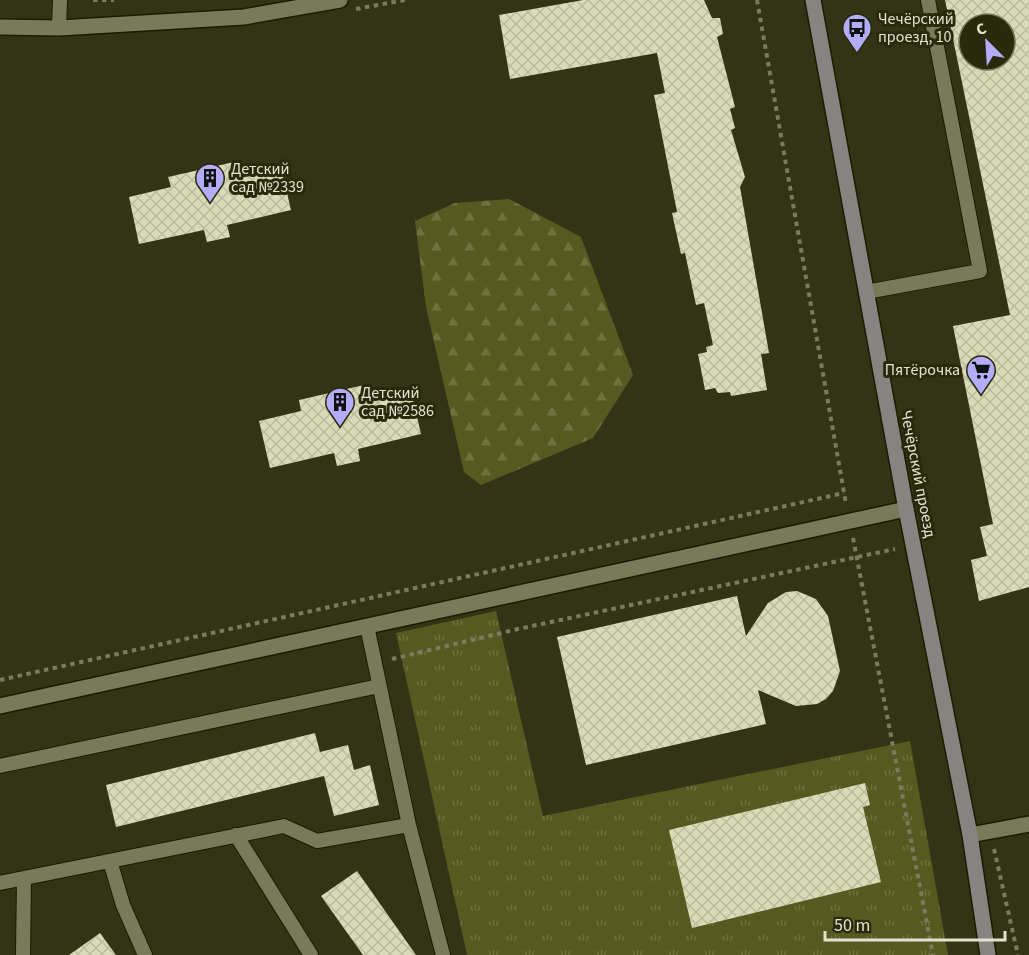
<svg xmlns="http://www.w3.org/2000/svg" width="1029" height="955" font-family="'Source Sans 3',sans-serif">
  <style>
    .grass { fill: url(#grass-tufts) }
    .forest { fill: url(#forest-firs) }
    .building { fill: url(#building-cross-hatch); fill-rule: evenodd }
    .lines { fill: none; stroke-linecap: round; stroke-linejoin: round }
    .service-casing { stroke: #1b1b00; stroke-width: 16 }
    .minor-casing { stroke: #1b1b00; stroke-width: 18 }
    .secondary-casing { stroke: #1b1b00; stroke-width: 18 }
    .path { stroke: #7a7b61; stroke-width: 4; stroke-dasharray: 4.5 4.5; stroke-linecap: butt }
    .service { stroke: #797a59; stroke-width: 14 }
    .minor { stroke: #797a59; stroke-width: 15 }
    .secondary { stroke: #858481; stroke-width: 15 }
    .labels { text-anchor: middle; dominant-baseline: central; stroke-width: 6; stroke-linejoin: round; paint-order: stroke }
    .poi-label { font-size: 16px; fill: #e1e2d0; stroke: #292a0b; text-anchor: start }
    .street-label { font-size: 16px; fill: #e1e2d0; stroke: #292a0b }
  </style>
  <defs>
    <pattern id="grass-tufts" width="24" height="20" patternUnits="userSpaceOnUse" patternTransform="scale(1.5)"><rect width="24" height="20" fill="#585920"/><path d="M3 7l-1-3M5 7V3M7 7l1-3M15 17l-1-3M17 17v-4M19 17l1-3" fill="none" stroke="#70713f"/></pattern>
    <pattern id="forest-firs" width="22" height="20" patternUnits="userSpaceOnUse" patternTransform="scale(1.5)"><rect width="22" height="20" fill="#585920"/><path d="M5 1l3.5 6h-7zM16 11l3.5 6h-7z" fill="#70713f"/></pattern>
    <pattern id="building-cross-hatch" width="8" height="8" patternUnits="userSpaceOnUse" patternTransform="scale(1.5)"><rect width="8" height="8" fill="#d9dab7"/><path d="M0 0l8 8M0 8l8-8" fill="none" stroke="#bbbc9f"/></pattern>
  </defs>
  <rect width="100%" height="100%" fill="#333416"/>
  <path class="grass" d="M 496,611 L 543,816 L 910,741 L 948,955 L 467,955 L 396,633 Z"/>
  <path class="forest" d="M 509,199 L 581,237 L 633,375 L 593,438 L 481,485 L 464,472 L 426,307 L 415,221 L 455,203 Z"/>
  <path class="building" d="M 583,0 L 704,0 L 712,18 L 720,18 L 723,34 L 717,37 L 735,107 L 730,109 L 735,128 L 731,130 L 745,177 L 740,187 L 769,353 L 761,354 L 767,390 L 731,396 L 730,392 L 718,393 L 715,388 L 705,390 L 698,354 L 707,352 L 706,347 L 713,345 L 704,303 L 696,305 L 685,253 L 681,254 L 672,213 L 677,212 L 654,95 L 665,93 L 657,53 L 510,79 L 499,15 Z
    M 945,0 L 1029,0 L 1029,587 L 979,601 L 971,560 L 987,556 L 980,527 L 993,524 L 953,326 L 1010,315 ZM 969,24 L 1005,24 L 1005,60 L 969,60 Z
    M 234,162 L 236,173 L 280,163 L 291,210 L 227,225 L 230,237 L 207,242 L 204,230 L 139,244 L 129,197 L 171,187 L 168,177 Z
    M 364,385 L 367,396 L 410,387 L 421,434 L 358,449 L 360,461 L 337,466 L 334,453 L 270,468 L 259,421 L 301,411 L 299,400 Z
    M 797,591 L 816,599 L 828,616 L 840,671 L 833,691 L 826,699 L 817,704 L 796,706 L 758,690 L 766,724 L 586,765 L 557,637 L 737,596 L 746,636 L 768,603 L 786,592 Z
    M 315,733 L 320,752 L 348,745 L 354,770 L 370,765 L 379,805 L 334,816 L 324,776 L 116,827 L 106,785 Z
    M 865,783 L 870,805 L 863,807 L 881,882 L 692,928 L 669,830 Z
    M 357,871 L 416,955 L 363,955 L 321,896 Z
    M 100,933 L 116,955 L 69,955 Z"/>
  <g class="lines">
    <g class="service-casing">
      <path id="service" d="M 59,28 L 60,0
        M 866,292 L 980,271 L 928,0
        M 367,626 L 409,825 L 443,955
        M 0,766 L 379,686
        M 236,835 L 311,955
        M 110,861 L 123,905 L 145,955
        M 0,883 L 284,826 L 317,841 L 409,825
        M 23,955 L 24,878"/>
    </g>
    <g class="minor-casing">
      <path id="minor" d="M 0,27 L 59,28 L 244,17 L 340,0
        M 0,706 L 906,509
        M 970,835 L 1029,824"/>
    </g>
    <g class="secondary-casing">
      <path id="secondary" d="M 813,0 L 906,509 L 970,835 L 988,955"/>
    </g>
    <path class="path" d="M 93,0 L 114,0
      M 757,0 L 846,504
      M 356,9 L 405,0
      M 853,538 L 933,955
      M 392,659 L 518,629 L 895,549
      M 0,680 L 844,493
      M 994,849 L 1018,955"/>
    <use href="#service" class="service"/>
    <use href="#minor" class="minor"/>
    <use href="#secondary" class="secondary"/>
  </g>
  <defs>
    <g id="bus-pin" transform="scale(1.5)"><path d="M0 17L-7.5 6A9.5 9.5 0 1 1 7.5 6Z" fill="#b4acf9" stroke="#292a0b"/><path d="M-5-6H5V4H4V6H2V4H-2V6H-4V4H-5ZM-3.5-4V0h7V-4ZM-3.5 1.2v1.5H-2V1.2ZM2 1.2v1.5H3.5V1.2Z" fill="#111"/></g>
    <g id="building-pin" transform="scale(1.5)"><path d="M0 17L-7.5 6A9.5 9.5 0 1 1 7.5 6Z" fill="#b4acf9" stroke="#292a0b"/><path d="M-4-6H4V6H1V3H-1V6H-4ZM-2.5-4.3h1.7v1.8h-1.7ZM.8-4.3h1.7v1.8H.8ZM-2.5-1h1.7V.8h-1.7ZM.8-1h1.7V.8H.8Z" fill="#111"/></g>
    <g id="supermarket-pin" transform="scale(1.5)"><path d="M0 17L-7.5 6A9.5 9.5 0 1 1 7.5 6Z" fill="#b4acf9" stroke="#292a0b"/><path d="M-6-5.5h2.5l.6 2H6L4.5 2H-2.5L-4.4-4H-6ZM-1.5 3.2a1.3 1.3 0 1 0 .1 0ZM3 3.2a1.3 1.3 0 1 0 .1 0Z" fill="#111"/></g>
  </defs>
  <g fill-rule="evenodd">
    <use href="#bus-pin" x="857" y="28"/>
    <use href="#building-pin" x="210" y="178"/>
    <use href="#supermarket-pin" x="981" y="370"/>
    <use href="#building-pin" x="340" y="402"/>
  </g>
  <g class="labels">
    <g class="poi-label">
      <text x="878" y="19">Чечёрский<tspan x="878" dy="18">проезд, 10</tspan></text>
      <text x="231" y="169">Детский<tspan x="231" dy="18">сад №2339</tspan></text>
      <text x="960" y="370" text-anchor="end">Пятёрочка</text>
      <text x="361" y="393">Детский<tspan x="361" dy="18">сад №2586</tspan></text>
    </g>
    <g class="street-label">
      <text transform="translate(918 474) rotate(79)">Чечёрский проезд</text>
    </g>
  </g>
  <g transform="translate(987 42) rotate(336)"><circle r="28" fill="#292a0b" stroke="#73745a" stroke-width="1.5"/>
  <path d="M0-4.5L10 22L0 15L-10 22Z" fill="#b4acf9"/>
  <text y="-9" font-size="16" font-weight="bold" text-anchor="middle" fill="#e1e2d0">С</text>
  </g>
  <path d="M825 931v9h180v-9" fill="none" stroke="#e1e2d0" stroke-width="3"/>
  <text x="834" y="931" font-size="18" fill="#e1e2d0" stroke="#292a0b" stroke-width="4.5" paint-order="stroke">50 m</text>
</svg>
